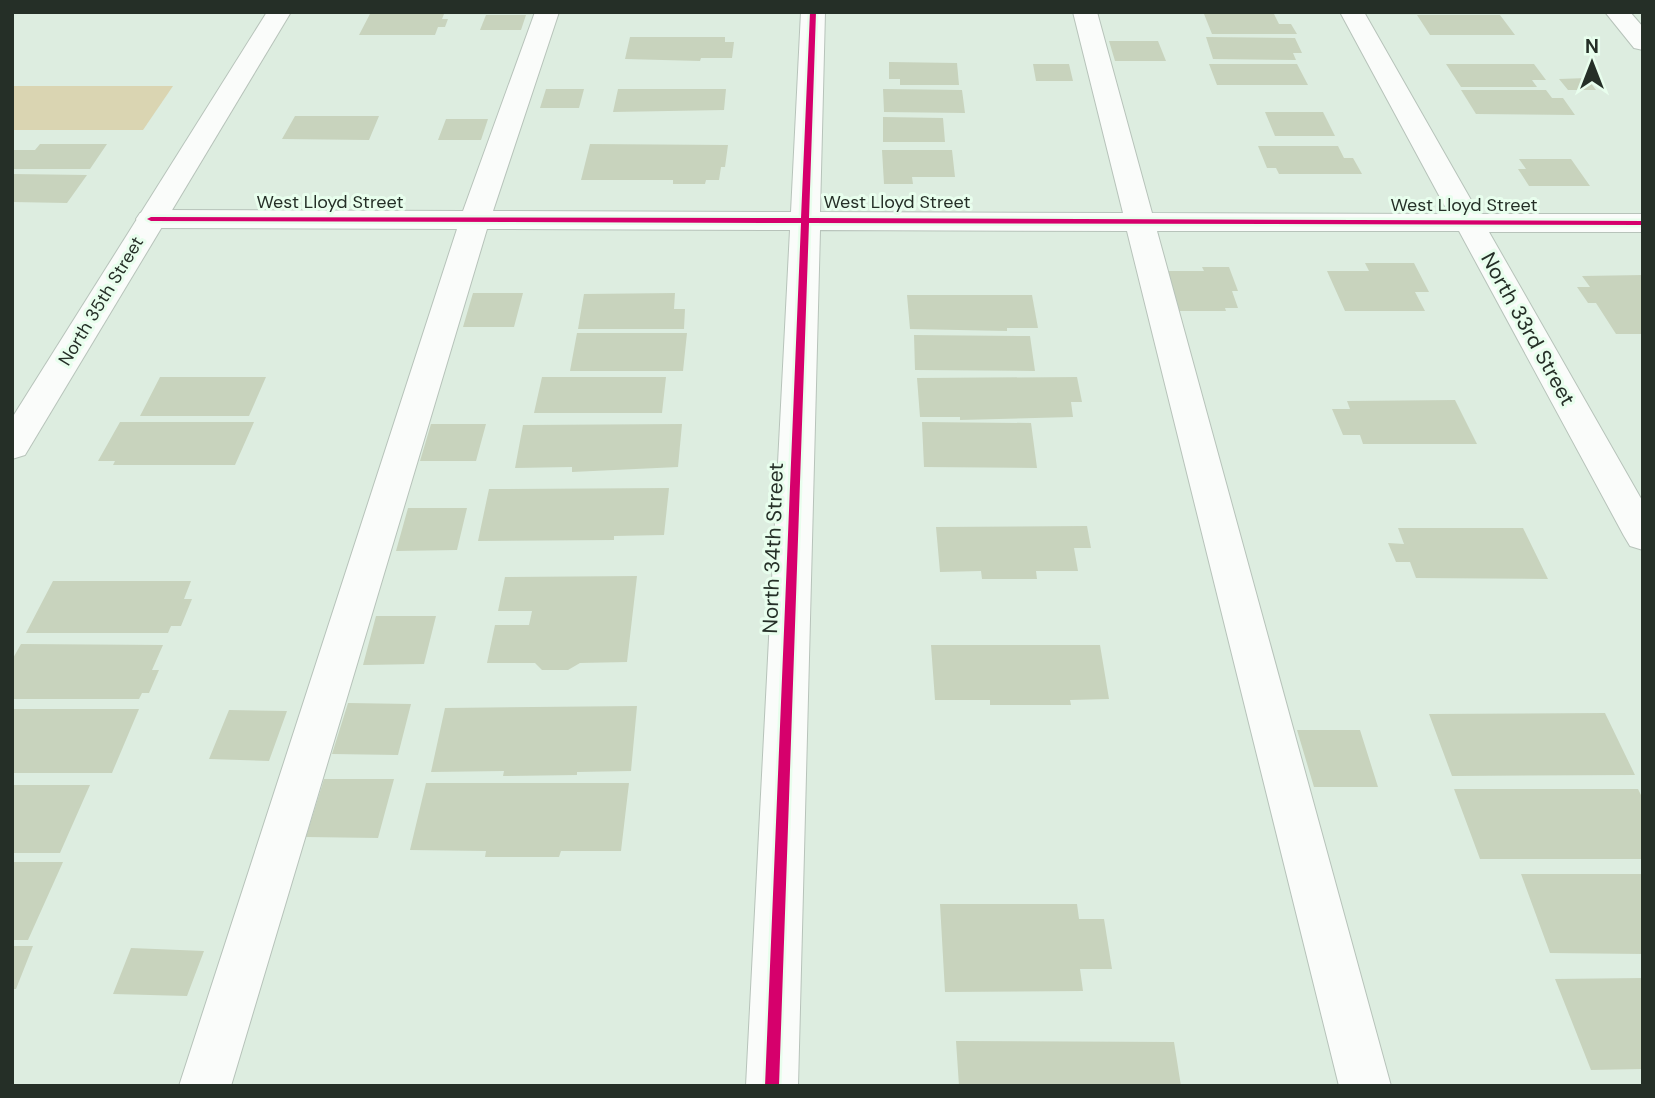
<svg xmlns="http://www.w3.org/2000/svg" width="1655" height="1098" font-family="'DM Sans',sans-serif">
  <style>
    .green { fill: #dad5b2 }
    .building { fill: #c8d3bd }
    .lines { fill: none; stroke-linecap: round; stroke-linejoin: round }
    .minor-casing { stroke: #b7c3ba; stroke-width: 2 }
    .major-casing { stroke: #b7c3ba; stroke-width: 2 }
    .minor { fill: #fafcfa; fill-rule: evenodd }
    .major { fill: #fafcfa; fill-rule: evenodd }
    .cycleway-casing { stroke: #e8feed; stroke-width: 5 }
    .cycleway { fill: #d6006c; fill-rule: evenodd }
    .labels { text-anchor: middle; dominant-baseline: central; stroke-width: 6; stroke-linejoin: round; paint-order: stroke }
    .far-street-label { font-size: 18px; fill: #252f27; stroke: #e8feed }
    .street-label { font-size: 21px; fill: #252f27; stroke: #e8feed }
  </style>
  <rect width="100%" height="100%" fill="#ddede0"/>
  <path class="green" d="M 12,86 L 173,86 L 143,130 L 12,130 Z"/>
  <path class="building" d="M 371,12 L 444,14 L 442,19 L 448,19 L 445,27 L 438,27 L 435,35 L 359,35 Z
    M 1204,14 L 1274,14 L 1279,24 L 1291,24 L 1297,34 L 1212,34 Z
    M 486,15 L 526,15 L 521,30 L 480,30 Z
    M 1417,15 L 1500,15 L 1515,35 L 1430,35 Z
    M 630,37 L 725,37 L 725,42 L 734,42 L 732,58 L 701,58 L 700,61 L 625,59 Z
    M 1206,37 L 1295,38 L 1302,53 L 1293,53 L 1296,60 L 1213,59 Z
    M 1109,41 L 1158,41 L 1166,61 L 1115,61 Z
    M 889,62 L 957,63 L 959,85 L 900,85 L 900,79 L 889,79 Z
    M 1033,64 L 1069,64 L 1073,81 L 1036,81 Z
    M 1209,64 L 1297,64 L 1308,85 L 1217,85 Z
    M 1446,64 L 1534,64 L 1546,80 L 1532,80 L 1537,87 L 1461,87 Z
    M 1587,78 L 1596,90 L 1568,90 L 1559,79 Z
    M 546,89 L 584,89 L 579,108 L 540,108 Z
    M 618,89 L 726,89 L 724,110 L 613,112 Z
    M 883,89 L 962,90 L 965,113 L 884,112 Z
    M 1461,90 L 1546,90 L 1552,98 L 1563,98 L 1575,115 L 1476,114 Z
    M 1265,112 L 1323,112 L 1335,136 L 1275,136 Z
    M 295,116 L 379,116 L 369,140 L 282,139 Z
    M 883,117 L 943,118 L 945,142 L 883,142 Z
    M 446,119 L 488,119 L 481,140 L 438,140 Z
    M 40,144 L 107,144 L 90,169 L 12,169 L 12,150 L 35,150 Z
    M 590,144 L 728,145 L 725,167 L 721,167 L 719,180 L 706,180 L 705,184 L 673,184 L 673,180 L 581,180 Z
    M 1258,146 L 1338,146 L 1344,158 L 1353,158 L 1362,174 L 1279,174 L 1276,168 L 1267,168 Z
    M 882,150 L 952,150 L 955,177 L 912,177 L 913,184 L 884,184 Z
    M 1519,159 L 1571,159 L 1590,186 L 1529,186 L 1518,169 L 1526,169 Z
    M 12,174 L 87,175 L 67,203 L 12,202 Z
    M 1365,263 L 1414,263 L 1429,292 L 1415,292 L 1425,311 L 1345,311 L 1327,271 L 1369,271 Z
    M 1202,267 L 1229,267 L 1238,291 L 1232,291 L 1238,308 L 1225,308 L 1226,311 L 1176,311 L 1165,271 L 1204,271 Z
    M 1643,275 L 1643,334 L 1616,334 L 1596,303 L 1588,303 L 1577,287 L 1590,287 L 1582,276 Z
    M 473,293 L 523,293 L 514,327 L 463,327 Z
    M 675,293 L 674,309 L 685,309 L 684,329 L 578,329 L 584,294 Z
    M 907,295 L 1032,295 L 1038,328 L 1007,328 L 1007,331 L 910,329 Z
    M 577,333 L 687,333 L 683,371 L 570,371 Z
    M 914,335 L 1030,336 L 1035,371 L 915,370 Z
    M 160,377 L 266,377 L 249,416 L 140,416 Z
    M 542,377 L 666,377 L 662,413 L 534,413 Z
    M 1077,377 L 1082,402 L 1071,402 L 1073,417 L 960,420 L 960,417 L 920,417 L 917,378 Z
    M 1455,400 L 1477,444 L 1363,444 L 1360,435 L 1343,435 L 1332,409 L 1350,409 L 1347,401 Z
    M 120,422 L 254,422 L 235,465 L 113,465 L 115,461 L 98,461 Z
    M 922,422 L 1031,423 L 1037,468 L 924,467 Z
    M 431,424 L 486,424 L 476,461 L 420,461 Z
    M 682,424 L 678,467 L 572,472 L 572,467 L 515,468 L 523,425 Z
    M 669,488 L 664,535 L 614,536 L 614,540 L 478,541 L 489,489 Z
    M 408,508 L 467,508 L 457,550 L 396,551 Z
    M 1087,526 L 1091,548 L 1074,548 L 1078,571 L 1036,571 L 1037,579 L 982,579 L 981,571 L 940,572 L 936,527 Z
    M 1398,528 L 1523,528 L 1548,579 L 1416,578 L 1410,562 L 1396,562 L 1388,543 L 1404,544 Z
    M 637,576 L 627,662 L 580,663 L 568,670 L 542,670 L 535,663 L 487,663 L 495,625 L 529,625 L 532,611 L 498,611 L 505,577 Z
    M 53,581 L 191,581 L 184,599 L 192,599 L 181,626 L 171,626 L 168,633 L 26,633 Z
    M 376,616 L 436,616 L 424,664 L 363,665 Z
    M 21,644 L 163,645 L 152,670 L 159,670 L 149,693 L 142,693 L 139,699 L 12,699 L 12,660 Z
    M 931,645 L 1100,645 L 1109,699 L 1070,700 L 1071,705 L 990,705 L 990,700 L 935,700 Z
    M 348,703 L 411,704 L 398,755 L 332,754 Z
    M 637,706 L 631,771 L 577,772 L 577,775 L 503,776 L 504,771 L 431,772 L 445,708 Z
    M 12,709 L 139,709 L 112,773 L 12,773 Z
    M 229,710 L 287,711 L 269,761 L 209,759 Z
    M 1605,713 L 1635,775 L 1452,776 L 1429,714 Z
    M 1297,730 L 1360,730 L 1378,787 L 1314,787 Z
    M 324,779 L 394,779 L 378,838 L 306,837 Z
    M 426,783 L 629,783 L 621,851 L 561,851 L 559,857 L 485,857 L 486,851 L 410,850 Z
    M 12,785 L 90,785 L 60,853 L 12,853 Z
    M 1454,789 L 1638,789 L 1643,799 L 1643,859 L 1480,859 Z
    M 12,862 L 63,862 L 28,940 L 12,940 Z
    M 1521,874 L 1643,874 L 1643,954 L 1550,953 Z
    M 940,904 L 1077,904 L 1079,919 L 1104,919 L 1112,969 L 1080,969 L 1083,991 L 945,992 Z
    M 12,946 L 33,946 L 16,989 L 12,989 Z
    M 131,948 L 204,951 L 187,996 L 113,994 Z
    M 1643,978 L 1643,1069 L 1591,1070 L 1555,979 Z
    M 956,1041 L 1174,1042 L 1181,1086 L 959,1086 Z"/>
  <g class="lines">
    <g class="minor-casing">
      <path id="minor" d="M 535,12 L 559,12 L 493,211 L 791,212 L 801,12 L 825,12 L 820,212 L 1123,213 L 1073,12 L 1097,12 L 1152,213 L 1449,214 L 1340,12 L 1364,12 L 1479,214 L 1643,214 L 1643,232 L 1489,232 L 1643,502 L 1643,550 L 1630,546 L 1624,536 L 1459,231 L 1157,231 L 1391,1086 L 1339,1086 L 1127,231 L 820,230 L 798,1086 L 746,1086 L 790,230 L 487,229 L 231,1086 L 179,1086 L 457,229 L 151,228 L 140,225 L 136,219 L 140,213 L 151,210 L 463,211 Z
        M 1605,12 L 1630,12 L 1643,27 L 1643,50 L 1634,48 Z"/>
    </g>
    <g class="major-casing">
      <path id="major" d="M 267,12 L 291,12 L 25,455 L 12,459 L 12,418 Z"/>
    </g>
    <use href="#minor" class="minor"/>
    <use href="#major" class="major"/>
    <g class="cycleway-casing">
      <path id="cycleway" d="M 810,12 L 816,12 L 809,218 L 1643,221 L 1643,225 L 809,223 L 779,1086 L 765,1086 L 801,223 L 151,221 L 147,219 L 151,217 L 801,218 Z"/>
    </g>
    <use href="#cycleway" class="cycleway"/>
  </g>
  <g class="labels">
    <g class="far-street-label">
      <text x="330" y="202">West Lloyd Street</text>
      <text x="897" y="202">West Lloyd Street</text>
      <text x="1464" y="205">West Lloyd Street</text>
      <text transform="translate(101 301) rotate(-59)">North 35th Street</text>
    </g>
    <g class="street-label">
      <text transform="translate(1528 329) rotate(61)">North 33rd Street</text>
      <text transform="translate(773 548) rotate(-88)">North 34th Street</text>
    </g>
  </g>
  <rect width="1655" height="1098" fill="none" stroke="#252f27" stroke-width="28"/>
  <g transform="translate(1592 63)" stroke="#e8feed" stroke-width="5" paint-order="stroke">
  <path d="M0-5L12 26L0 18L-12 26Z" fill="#252f27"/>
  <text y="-10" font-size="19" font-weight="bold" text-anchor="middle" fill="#252f27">N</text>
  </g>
</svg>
